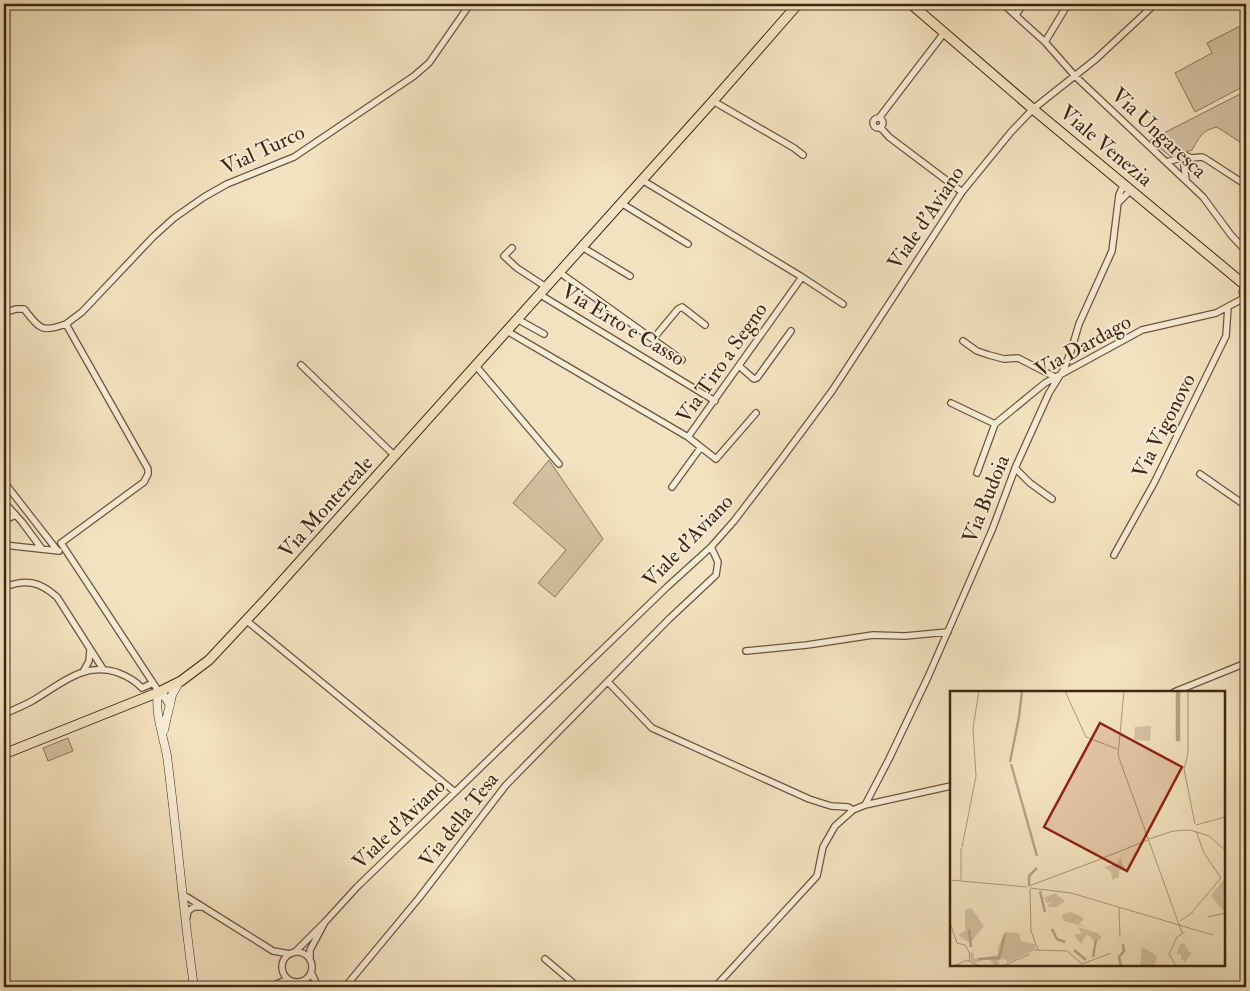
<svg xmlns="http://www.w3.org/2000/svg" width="1250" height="991" font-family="'IM FELL Double Pica',serif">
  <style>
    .green { fill: #d4c2a2; stroke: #8a755a }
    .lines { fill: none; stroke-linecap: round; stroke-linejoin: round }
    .minor-casing { stroke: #6c563e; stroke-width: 8 }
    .secondary-casing { stroke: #3f2813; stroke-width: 9 }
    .primary-casing { stroke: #3f2813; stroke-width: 11 }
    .minor { stroke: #f7ecd5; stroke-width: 5.5 }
    .secondary { stroke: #f7ecd5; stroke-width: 8 }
    .primary { stroke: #f3e2bf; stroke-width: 9 }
    .labels { text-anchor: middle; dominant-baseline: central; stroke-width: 4; stroke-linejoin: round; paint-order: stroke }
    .street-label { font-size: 21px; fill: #3f2813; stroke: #f7ecd5 }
    .inset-river { fill: none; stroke: #b6a385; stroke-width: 2.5 }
    .inset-road { fill: none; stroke: #ab987a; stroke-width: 1 }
    .view { fill: #8f2418; fill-opacity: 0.15; stroke: #8f2418; stroke-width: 2.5 }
    .inset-edge { fill: none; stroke: #3f2813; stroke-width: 2.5 }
  </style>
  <rect width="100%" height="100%" fill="#f3e2bf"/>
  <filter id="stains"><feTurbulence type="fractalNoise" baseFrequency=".004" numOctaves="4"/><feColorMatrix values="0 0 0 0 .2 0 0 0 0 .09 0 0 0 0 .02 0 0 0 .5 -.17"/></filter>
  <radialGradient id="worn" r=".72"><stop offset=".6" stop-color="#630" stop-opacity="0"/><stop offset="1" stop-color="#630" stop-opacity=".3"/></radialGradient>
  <path class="green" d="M 1246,23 L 1246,85 L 1195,112 L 1175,73 L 1212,53 L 1207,43 Z
    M 1246,91 L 1246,146 L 1217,127 C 1202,130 1199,138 1192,150 L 1172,156 L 1170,156 L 1150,140 Z
    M 549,460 L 603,539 L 555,597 L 538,583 L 566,550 L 513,503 Z
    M 68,738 L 73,751 L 48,761 L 43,748 Z"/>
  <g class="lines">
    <g class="minor-casing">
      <path id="minor" d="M 1003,4 L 1045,42 L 1075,76 L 1203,197 L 1231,235 L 1246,251
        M 1016,15 L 1023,4
        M 1045,42 L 1068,4
        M 713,101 L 794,148 L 803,155
        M873 123a5 5 0 1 1 10 0a5 5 0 1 1-10 0Z
        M 879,118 L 944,33
        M 880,127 L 889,137 L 962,192
        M 1191,158 L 1202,157 L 1206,159 L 1246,185
        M 1167,162 L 1187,156 L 1191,158 L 1184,166 L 1186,179
        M 642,180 L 802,277 L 843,304
        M 621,203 L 688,244
        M 1118,203 L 1131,190
        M 582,247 L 630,276
        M 512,248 L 504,256 L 517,268 L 546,287
        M 559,272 L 682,360
        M 539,294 L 715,401
        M 4,313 L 16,309 L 24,309 C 40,329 41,333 66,324 L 148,469 L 148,474 L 144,482 L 61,543 L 159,692
        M 517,319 L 544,334
        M 66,324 L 82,312 L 153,237 L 174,218 L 204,197 L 227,184 L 294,157 L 414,76 L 429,63 L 470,4
        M 507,331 L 688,437
        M 653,339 L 678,309 L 682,307 L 705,325
        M 963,341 L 977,351 L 989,355 L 1004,359 L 1018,358 L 1057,378
        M 301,365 L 395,456
        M 476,366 L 559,464
        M 739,366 L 754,379 L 757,378 L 791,331
        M 951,403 L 995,424
        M 756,413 L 716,459 L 688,437 L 802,277
        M 1015,468 L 1030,483 L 1052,499
        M 977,473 L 995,424 L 1045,383 L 1142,330 L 1216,313 L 1246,297
        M 1200,474 L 1246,506
        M 4,482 L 57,550
        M 672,487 L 701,447
        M 4,502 L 22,522 L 42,549
        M 4,520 L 16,515
        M 4,545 L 59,551
        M 1114,555 L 1154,483 L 1226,336 L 1228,307
        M 4,587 C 26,579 39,581 57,597 L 103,669
        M 247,621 L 455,792
        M 746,651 L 807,645 L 873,635 L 905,636 L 948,632
        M 83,672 L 89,661 L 90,650
        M 608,682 L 652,728 L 809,799 L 831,806 L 848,807 L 853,810
        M 1174,692 L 1246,663
        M 4,714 C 13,710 23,706 32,701 C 60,685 82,662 116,672 C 127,676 135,680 142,688 L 153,683
        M 865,805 L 889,759 L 928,677 L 992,530 L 1016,466 L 1049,393 L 1064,369 L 1071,351 L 1079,324 L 1112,251 L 1119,195 L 1124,184
        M 187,897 L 273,951 L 290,954
        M 187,917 L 188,911 L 194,907 L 201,907
        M 325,922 L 357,887 L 667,587 L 711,547 L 734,521 L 783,457 L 832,391 L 962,192 L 1011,132 L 1033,109 L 1096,59 L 1155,4
        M 295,952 L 325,922 L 310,950 L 310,960
        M282 967a15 15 0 1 1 30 0a15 15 0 1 1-30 0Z
        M 545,959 L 578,987
        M 311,972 L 318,987
        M 298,982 L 313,987
        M 270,987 L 288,979
        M 345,987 L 419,898 L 506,785 L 669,619 L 716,575 L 718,562 L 711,547
        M 715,987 L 817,876 L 823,847 L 835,826 L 853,810 L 865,805 L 951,786"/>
    </g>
    <g class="secondary-casing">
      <path id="secondary" d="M 170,705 L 165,697 L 159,692 C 153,707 164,739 167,756 C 177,833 183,910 194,987
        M 164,730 L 172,695 L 179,682"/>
    </g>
    <g class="primary-casing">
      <path id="primary" d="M 911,4 L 1033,109 L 1246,286
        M 1246,286 L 1244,292 L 1246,298
        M 4,754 L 159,692 L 181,681 L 209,660 L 267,598 L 713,101 L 798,4"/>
    </g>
    <use href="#minor" class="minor"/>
    <use href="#secondary" class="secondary"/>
    <use href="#primary" class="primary"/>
  </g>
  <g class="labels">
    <g class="street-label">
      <text transform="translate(1159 133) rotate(43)">Via Ungaresca</text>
      <text transform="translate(1106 146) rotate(40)">Viale Venezia</text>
      <text transform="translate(263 150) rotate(-25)">Vial Turco</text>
      <text transform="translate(926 218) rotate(-56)">Viale d'Aviano</text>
      <text transform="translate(623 325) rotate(31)">Via Erto e Casso</text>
      <text transform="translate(1083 346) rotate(-29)">Via Dardago</text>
      <text transform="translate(722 363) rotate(-55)">Via Tiro a Segno</text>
      <text transform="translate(1164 426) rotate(-63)">Via Vigonovo</text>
      <text transform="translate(986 499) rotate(-68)">Via Budoia</text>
      <text transform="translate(326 507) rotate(-48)">Via Montereale</text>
      <text transform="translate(688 541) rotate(-46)">Viale d'Aviano</text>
      <text transform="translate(459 820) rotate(-52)">Via della Tesa</text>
      <text transform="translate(399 824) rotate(-44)">Viale d'Aviano</text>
    </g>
  </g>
  <g transform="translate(950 691)">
    <rect width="275" height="275" fill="#f3e2bf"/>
    <path d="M 201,35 L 200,50 L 184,49 L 185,36 ZM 170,165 L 175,179 L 169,179 L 169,186 L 162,189 L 161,181 L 154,176 L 168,172 ZM 273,189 L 275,192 L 275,222 L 261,205 ZM 105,202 L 115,210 L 107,216 L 97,216 L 102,210 L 97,212 L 94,207 ZM 21,217 L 34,235 L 20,252 L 8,244 L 15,240 L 15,219 ZM 121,221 L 134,227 L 129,233 L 138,237 L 114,230 L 112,224 ZM 128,236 L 148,242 L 152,247 L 145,251 L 137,243 L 131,253 L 124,244 L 131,242 ZM 55,241 L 69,242 L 71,250 L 85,253 L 85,259 L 57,272 L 57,269 L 52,268 L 48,270 L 50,275 L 45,275 L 38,267 L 25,272 L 21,269 L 20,261 L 24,262 L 24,268 L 48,264 L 48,257 ZM 235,252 L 235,258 L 238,256 L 237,259 L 242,262 L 235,271 L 231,268 L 231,263 L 227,263 L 230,253 ZM 192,256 L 207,265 L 204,275 L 190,275 Z" fill="#d4c2a2"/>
    <path class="inset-river" d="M 227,0 L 227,49M 69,26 L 72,0M 226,49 L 229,49 L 229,0M 60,71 L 69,26M 61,73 L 87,165M 79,195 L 79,185 L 87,177M 90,200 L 95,221M 19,238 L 21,256M 102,238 L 107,248 L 115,251M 124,259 L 136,269M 143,266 L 146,249M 28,268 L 49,267 L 55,243M 171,275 L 169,266 L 174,260 L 173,253"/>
    <path class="inset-road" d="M 115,0 L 136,46 L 154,53M 174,0 L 168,64 L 232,242M 238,0 L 238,62 L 234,78 L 245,133M 152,52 L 167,58M 246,134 L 275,126M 199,148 L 223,140 L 240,139 L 259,145 L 275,159M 12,156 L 26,85 L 23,37 L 29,0M 153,167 L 198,149M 0,189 L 77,196M 11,189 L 11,157M 79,195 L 151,168M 80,197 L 121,202 L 263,244M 80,198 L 81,240 L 88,259M 169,217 L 170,246M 243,220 L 271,187 L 254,162 L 246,140M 258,226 L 275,222M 230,230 L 243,221M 0,232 L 7,252 L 15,254 L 19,261 L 20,271M 85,259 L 117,260 L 132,273 L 161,262M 4,275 L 17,269 L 29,275M 53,275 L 80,263M 226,275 L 219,263 L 227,246 L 235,241"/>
    <path class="view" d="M 150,32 L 232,76 L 177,180 L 94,136 Z"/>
    <rect width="275" height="275" class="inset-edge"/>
  </g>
  <rect width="1250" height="991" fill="none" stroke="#f3e2bf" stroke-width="20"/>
  <rect x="5" y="5" width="1240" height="981" fill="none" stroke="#3f2813" stroke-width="2.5"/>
  <rect x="10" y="10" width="1230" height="971" fill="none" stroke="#3f2813"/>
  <rect width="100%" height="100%" filter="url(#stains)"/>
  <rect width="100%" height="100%" fill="url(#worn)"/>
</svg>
